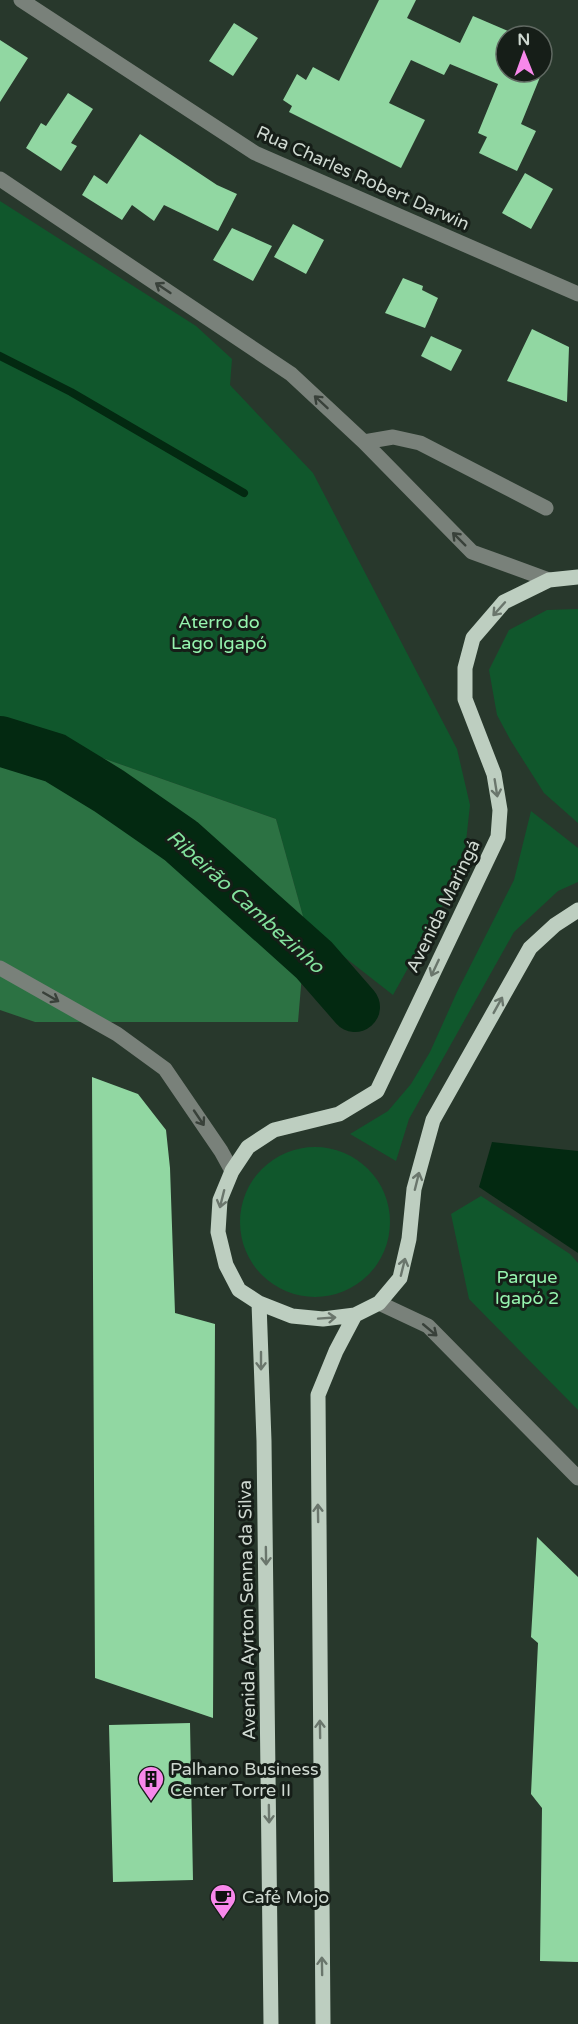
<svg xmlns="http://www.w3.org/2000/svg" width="578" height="2024" font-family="'Varela Round',sans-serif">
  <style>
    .green { fill: #10572c }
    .forest { fill: #2c7243 }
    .water { fill: #032911 }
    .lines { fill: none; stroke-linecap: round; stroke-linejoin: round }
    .stream { stroke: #032911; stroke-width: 8 }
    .river { stroke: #032911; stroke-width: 50 }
    .building { fill: #91d7a2 }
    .minor { stroke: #79817a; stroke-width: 15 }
    .major { stroke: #bdcec0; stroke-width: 15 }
    .oneway { stroke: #39413a }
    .oneway2 { stroke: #6a766c }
    .labels { text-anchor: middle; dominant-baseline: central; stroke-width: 6; stroke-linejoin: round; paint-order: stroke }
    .street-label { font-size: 18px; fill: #cfd9d1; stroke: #161e18 }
    .park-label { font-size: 18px; fill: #96f5af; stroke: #161e18 }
    .poi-label { font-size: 18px; fill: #cfd9d1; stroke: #161e18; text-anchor: start }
    .water-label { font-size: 20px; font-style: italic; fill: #83e29d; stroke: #161e18 }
  </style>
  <rect width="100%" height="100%" fill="#28382c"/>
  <path class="green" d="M 0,201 L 196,326 L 232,359 L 230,385 L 313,473 L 457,749 L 470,805 L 463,869 L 393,995 L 306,927 L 276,819 L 0,722 Z
    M 578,609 L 578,823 L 544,793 L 511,741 L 497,715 L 489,670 L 509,630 L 547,610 Z
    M 531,811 L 578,848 L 578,882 L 558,891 L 514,932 L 409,1119 L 396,1161 L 350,1134 L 388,1111 L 411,1084 L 430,1052 L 457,992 L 514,880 Z
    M240 1222a75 75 0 1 1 150 0a75 75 0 1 1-150 0Z
    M 481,1196 L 570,1254 L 578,1263 L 578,1410 L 469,1299 L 451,1214 Z"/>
  <path class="forest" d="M 0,722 L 276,819 L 306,927 L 298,1022 L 35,1022 L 0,1010 Z"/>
  <path class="water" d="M 492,1142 L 578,1151 L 578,1253 L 479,1187 Z"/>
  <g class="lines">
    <path class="stream" d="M 0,356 L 71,392 L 244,493"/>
    <path class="river" d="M 0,741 L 55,758 L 109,791 L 181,841 L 314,960 L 355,1007"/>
  </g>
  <path class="building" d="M 379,0 L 416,0 L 407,18 L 460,43 L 473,16 L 508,31 L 505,37 L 506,72 L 542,72 L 542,52 L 549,55 L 521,124 L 536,131 L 517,171 L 479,153 L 487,137 L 478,133 L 498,84 L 450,64 L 444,75 L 411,60 L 389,103 L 425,120 L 401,168 L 289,112 L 292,106 L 283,100 L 297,74 L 306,80 L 313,67 L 339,81 Z
    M 234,23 L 258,38 L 233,76 L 209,61 Z
    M 0,40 L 28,58 L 0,102 Z
    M 68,93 L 93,109 L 71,143 L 77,146 L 61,171 L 26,148 L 41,123 L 46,126 Z
    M 140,134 L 217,185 L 237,194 L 218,231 L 164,205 L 154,221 L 132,205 L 122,220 L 82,195 L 94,175 L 107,184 Z
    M 525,173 L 553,189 L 531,229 L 502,213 Z
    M 293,224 L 324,240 L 306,274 L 274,257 Z
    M 232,228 L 272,246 L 253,281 L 213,260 Z
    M 403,278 L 423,286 L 422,290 L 438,298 L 425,328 L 385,313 Z
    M 532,329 L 569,347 L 567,402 L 507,381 Z
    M 431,336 L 462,350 L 451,371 L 421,356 Z
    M 92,1077 L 138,1094 L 166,1130 L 170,1168 L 175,1313 L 215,1324 L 213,1718 L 95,1678 Z
    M 537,1537 L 578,1577 L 578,1962 L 540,1961 L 542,1808 L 531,1794 L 538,1643 L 531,1637 Z
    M 190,1723 L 193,1880 L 113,1882 L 109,1725 Z"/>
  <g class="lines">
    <path class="minor" d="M 21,0 L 255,153 L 578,294
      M 0,179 L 291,374 L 364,442 L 472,552 L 549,580
      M 364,442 L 393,437 L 420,443 L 546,508
      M 0,968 L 117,1034 L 165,1069 L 221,1151 L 232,1171
      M 379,1303 L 428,1326 L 578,1478"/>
    <path class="major" d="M 578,577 L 549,580 L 504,602 L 473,638 L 465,668 L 465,699 L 494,774 L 500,810 L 498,837 L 377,1091 L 339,1114 L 274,1130 L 248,1147 L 232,1171 L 220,1200 L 218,1232 L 226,1265 L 239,1290 L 259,1303 L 292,1316 L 323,1319 L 355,1315 L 379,1303 L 400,1278 L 409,1239 L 414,1189 L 433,1120 L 530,948 L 555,925 L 578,910
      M 259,1303 L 264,1441 L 271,2024
      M 323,2024 L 318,1395 L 336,1351 L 355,1315"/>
  </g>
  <defs><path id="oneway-shaft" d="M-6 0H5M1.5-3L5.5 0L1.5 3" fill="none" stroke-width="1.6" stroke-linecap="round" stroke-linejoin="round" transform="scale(1.5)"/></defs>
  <g class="oneway">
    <use href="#oneway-shaft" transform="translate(163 288) rotate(-146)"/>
    <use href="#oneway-shaft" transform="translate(321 402) rotate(-137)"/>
    <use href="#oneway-shaft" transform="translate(459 539) rotate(-135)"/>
    <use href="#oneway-shaft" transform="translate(51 997) rotate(30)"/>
    <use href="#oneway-shaft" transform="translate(199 1118) rotate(56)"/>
    <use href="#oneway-shaft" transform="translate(430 1330) rotate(40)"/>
  </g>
  <g class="oneway2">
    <use href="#oneway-shaft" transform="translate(499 609) rotate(132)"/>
    <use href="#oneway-shaft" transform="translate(496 788) rotate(81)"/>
    <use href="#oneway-shaft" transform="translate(435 968) rotate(115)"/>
    <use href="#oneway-shaft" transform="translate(498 1005) rotate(-61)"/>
    <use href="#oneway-shaft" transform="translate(417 1181) rotate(-76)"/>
    <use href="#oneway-shaft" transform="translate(222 1199) rotate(104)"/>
    <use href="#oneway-shaft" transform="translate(403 1267) rotate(-76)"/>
    <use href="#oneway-shaft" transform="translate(327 1318) rotate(-4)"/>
    <use href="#oneway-shaft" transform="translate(261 1361) rotate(90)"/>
    <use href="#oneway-shaft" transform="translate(318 1513) rotate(-91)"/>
    <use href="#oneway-shaft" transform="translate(266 1556) rotate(89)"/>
    <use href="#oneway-shaft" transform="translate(320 1729) rotate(-91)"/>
    <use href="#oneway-shaft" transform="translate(269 1814) rotate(89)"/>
    <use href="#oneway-shaft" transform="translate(322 1966) rotate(-91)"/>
  </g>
  <defs>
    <g id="building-pin" transform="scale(1.35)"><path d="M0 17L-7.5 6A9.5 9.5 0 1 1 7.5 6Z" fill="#f888eb" stroke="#161e18"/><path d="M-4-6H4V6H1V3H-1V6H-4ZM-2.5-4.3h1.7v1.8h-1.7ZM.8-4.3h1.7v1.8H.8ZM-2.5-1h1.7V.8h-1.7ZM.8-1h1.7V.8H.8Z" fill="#111"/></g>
    <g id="cafe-pin" transform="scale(1.35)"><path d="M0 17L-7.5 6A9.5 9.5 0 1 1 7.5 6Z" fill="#f888eb" stroke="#161e18"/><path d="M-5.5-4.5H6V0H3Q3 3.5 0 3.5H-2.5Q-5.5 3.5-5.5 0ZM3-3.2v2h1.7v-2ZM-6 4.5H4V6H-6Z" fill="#111"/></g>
  </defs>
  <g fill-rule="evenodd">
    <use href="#building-pin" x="151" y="1779"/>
    <use href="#cafe-pin" x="223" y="1897"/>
  </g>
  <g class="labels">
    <g class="street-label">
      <text transform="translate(363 178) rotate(24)">Rua Charles Robert Darwin</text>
      <text transform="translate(443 906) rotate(-64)">Avenida Maringá</text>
      <text transform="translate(247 1610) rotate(-91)">Avenida Ayrton Senna da Silva</text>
    </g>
    <g class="park-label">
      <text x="219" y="622">Aterro do<tspan x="219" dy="21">Lago Igapó</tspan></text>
      <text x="527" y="1277">Parque<tspan x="527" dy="21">Igapó 2</tspan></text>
    </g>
    <g class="poi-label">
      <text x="170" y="1769">Palhano Business<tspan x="170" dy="21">Center Torre II</tspan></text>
      <text x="242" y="1897">Café Mojo</text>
    </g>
    <g class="water-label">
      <text transform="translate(245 902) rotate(42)">Ribeirão Cambezinho</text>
    </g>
  </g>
  <g transform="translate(524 54) rotate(359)"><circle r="28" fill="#161e18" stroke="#606962" stroke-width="1.5"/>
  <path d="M0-4.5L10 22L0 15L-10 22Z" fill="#f888eb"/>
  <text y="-9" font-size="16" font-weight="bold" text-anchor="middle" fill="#cfd9d1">N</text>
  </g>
</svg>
